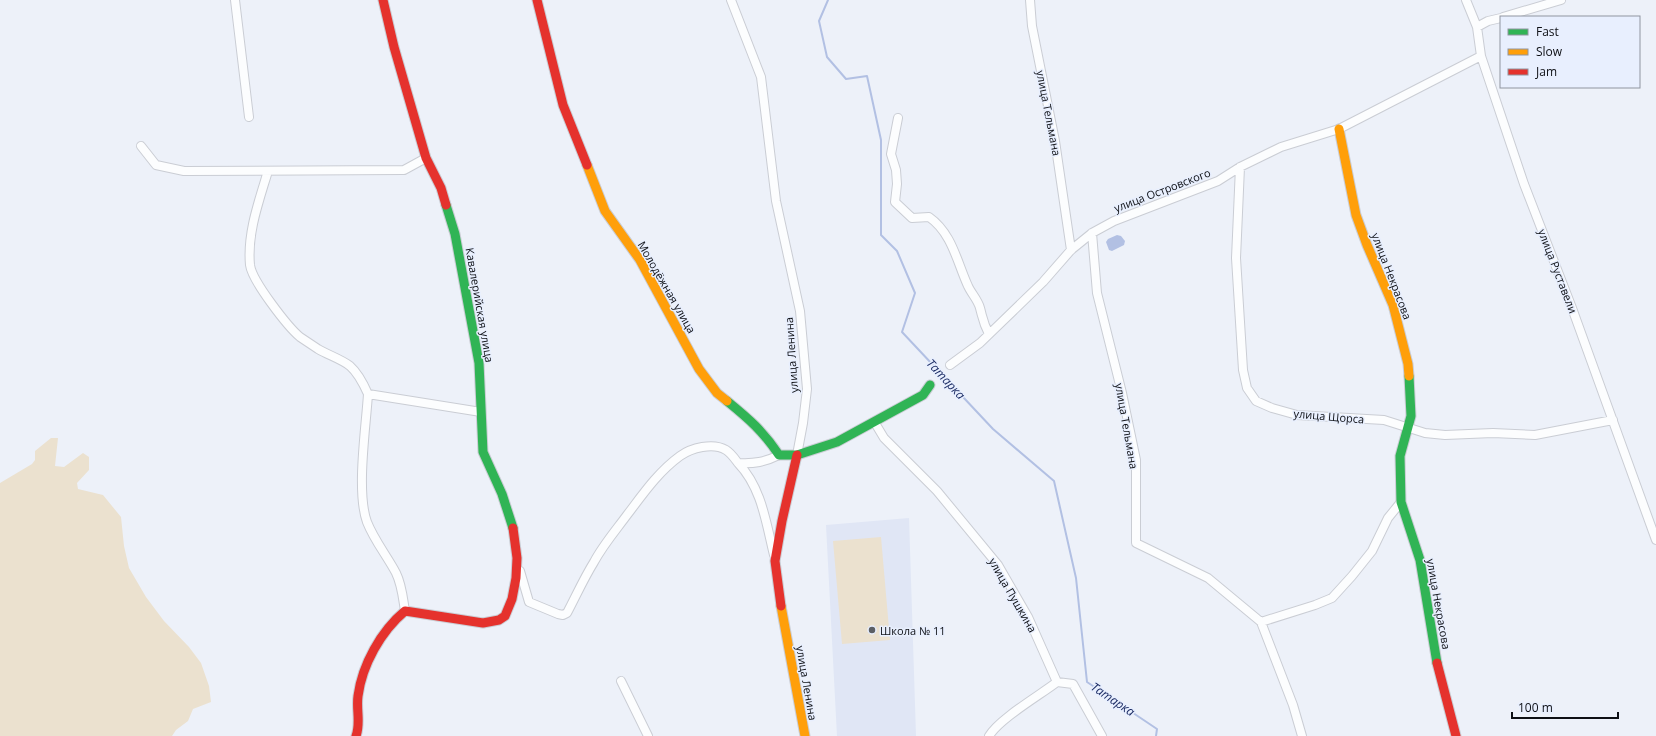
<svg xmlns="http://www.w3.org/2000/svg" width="1656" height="736" font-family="'Open Sans',sans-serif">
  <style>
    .built { fill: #e0e6f5 }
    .green { fill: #ebe1cf }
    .water { fill: #b2c0e3 }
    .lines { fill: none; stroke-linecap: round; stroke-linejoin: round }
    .stream { stroke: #b2c0e3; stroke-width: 2 }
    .street-casing { stroke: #cacdd4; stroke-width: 10 }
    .fast-casing { stroke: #cacdd4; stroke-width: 11 }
    .slow-casing { stroke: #cacdd4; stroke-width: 11 }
    .jam-casing { stroke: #cacdd4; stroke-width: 11 }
    .street { stroke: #fcfdfe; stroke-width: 8 }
    .fast { stroke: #30b455; stroke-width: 9 }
    .slow { stroke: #ff9f0a; stroke-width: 9 }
    .jam { stroke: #e5322d; stroke-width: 9 }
    .poi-dot { fill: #5b5e64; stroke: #e8effe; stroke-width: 1.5 }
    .labels { text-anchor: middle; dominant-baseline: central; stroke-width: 3; stroke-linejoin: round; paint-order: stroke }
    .street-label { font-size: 11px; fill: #0d0f14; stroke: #e8effe }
    .poi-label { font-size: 11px; fill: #0d0f14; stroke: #e8effe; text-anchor: start }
    .water-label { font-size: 12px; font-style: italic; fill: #1d2d65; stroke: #e8effe }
  </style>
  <rect width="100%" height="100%" fill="#edf1f9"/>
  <path class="built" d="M 909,518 L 916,736 L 837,736 L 826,525 Z"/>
  <path class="green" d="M 51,438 L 58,438 L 55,466 L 64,467 L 83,453 L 89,457 L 89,470 L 77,483 L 78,489 L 103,495 L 121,517 L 124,546 L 129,568 L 146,597 L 164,621 L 189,647 L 201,663 L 209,686 L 211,702 L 193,709 L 188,721 L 176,730 L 172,736 L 0,736 L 0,483 L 32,464 L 35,460 L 35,451 Z
    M 881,537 L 890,640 L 842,644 L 833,541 Z"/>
  <path class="water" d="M 1117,235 L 1121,236 L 1125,241 L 1124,245 L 1112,251 L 1109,250 L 1106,242 L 1108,239 Z"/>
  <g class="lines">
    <path class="stream" d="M 828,0 L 819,21 L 827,57 L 846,79 L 867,76 L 881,140 L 881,235 L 897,251 L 915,293 L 902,332 L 993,429 L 1054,481 L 1076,578 L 1087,682 L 1157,729 L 1156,736"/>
    <g class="street-casing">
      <path id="street" d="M 235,0 L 249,117
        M 731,0 L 761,77 L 776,201 L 800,311 L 807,389 L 803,423 L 797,455
        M 1030,0 L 1032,26 L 1055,141 L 1071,250
        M 1466,0 L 1477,27 L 1481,56 L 1524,184 L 1572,308 L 1656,540
        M 1503,17 L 1561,0
        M 1477,27 L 1488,21 L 1501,18
        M 898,118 L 891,154 L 896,170 L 897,184 L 895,202 L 912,218 L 929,217 C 952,233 957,262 968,286 C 971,293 978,300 980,308 C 983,319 983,323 989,334
        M 141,146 L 156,165 L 184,171 L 404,170 L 426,158
        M 1240,167 L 1236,258 L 1243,370 L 1247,388 L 1256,401 L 1272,408 L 1297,415 L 1384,420 L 1425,433 L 1445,435 L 1493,433 L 1535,435 L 1613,420
        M 268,171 C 259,201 247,233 250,265 C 252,281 288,327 300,337 C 306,341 312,345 318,349 C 328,355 341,359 350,366 C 358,373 364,385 368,394 C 366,427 356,492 367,522 C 374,540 387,556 396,573 C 402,585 403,599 405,611
        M 1092,233 L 1097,293 L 1122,393 L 1136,460 L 1136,543 L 1208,578 L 1261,622 L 1293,705 L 1302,736
        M 950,365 L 980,343 L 1043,282 L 1071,250 L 1092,233 L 1114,221 L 1218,181 L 1240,167 L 1281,147 L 1339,129 L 1481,56
        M 368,394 L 481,412
        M 875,423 L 884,438 L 937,491 L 998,565 L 1028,617 L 1057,682 L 1073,684 L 1102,736
        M 738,463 C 762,488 766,523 774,555
        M 520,571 L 529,602 L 558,614 L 563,615 L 567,613 C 576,596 584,578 594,562 C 603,545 616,530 627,515 C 643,494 658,472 680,456 C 691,448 713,442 726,450 C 731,453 735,459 738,463 C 754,464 765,462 779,455
        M 1261,622 L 1315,605 L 1332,598 L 1352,576 L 1372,551 L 1388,518 L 1401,502
        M 621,681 L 648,736
        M 989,736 C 999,719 1040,695 1057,682"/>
    </g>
    <g class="fast-casing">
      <path id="fast" d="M 446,205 L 455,234 L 479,363 L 483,452 L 502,494 L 513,528
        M 1409,376 L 1411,416 L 1400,456 L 1401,502 L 1420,560 L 1437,663
        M 727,401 C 749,419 763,431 779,455 L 797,455 L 837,442 L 923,395 L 930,385"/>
    </g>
    <g class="slow-casing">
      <path id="slow" d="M 1339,129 L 1356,215 L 1367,245 L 1393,305 L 1408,364 L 1409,376
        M 587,165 L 605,211 L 640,260 L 699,369 L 717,393 L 727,401
        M 781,606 L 805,736"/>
    </g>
    <g class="jam-casing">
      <path id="jam" d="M 383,0 L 394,47 L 426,158 L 441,188 L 446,205
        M 537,0 L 563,105 L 587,165
        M 781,606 L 775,561 L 782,521 L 797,455
        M 1437,663 L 1456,736
        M 356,736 C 361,723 356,710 358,696 C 362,665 381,631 405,611 L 483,623 L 499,620 L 505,616 L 512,599 L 516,578 L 517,558 L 513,528"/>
    </g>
    <use href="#street" class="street"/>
    <use href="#fast" class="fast"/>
    <use href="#slow" class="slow"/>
    <use href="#jam" class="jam"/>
  </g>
  <circle class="poi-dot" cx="872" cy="630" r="4"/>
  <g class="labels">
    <g class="street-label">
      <text transform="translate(1049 113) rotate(79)">улица Тельмана</text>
      <text transform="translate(1162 190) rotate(-21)">улица Островского</text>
      <text transform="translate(1558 271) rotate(69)">улица Руставели</text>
      <text transform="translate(1392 276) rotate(69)">улица Некрасова</text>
      <text transform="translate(667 287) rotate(60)">Молодёжная улица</text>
      <text transform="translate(480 305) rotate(80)">Кавалерийская улица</text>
      <text transform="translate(791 355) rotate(-94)">улица Ленина</text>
      <text transform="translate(1329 416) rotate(5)">улица Щорса</text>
      <text transform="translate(1127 426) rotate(80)">улица Тельмана</text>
      <text transform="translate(1013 595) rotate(60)">улица Пушкина</text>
      <text transform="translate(1439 604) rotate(80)">улица Некрасова</text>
      <text transform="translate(807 683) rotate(80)">улица Ленина</text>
    </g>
    <g class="poi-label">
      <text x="880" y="630">Школа № 11</text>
    </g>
    <g class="water-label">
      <text transform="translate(946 379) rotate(47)">Татарка</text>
      <text transform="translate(1113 699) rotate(34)">Татарка</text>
    </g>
  </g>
  <rect x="1500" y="16" width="140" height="72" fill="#e8effe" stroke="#9095a0"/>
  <rect x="1508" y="29" width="20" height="6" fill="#30b455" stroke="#9095a0"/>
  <text x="1536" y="36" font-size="12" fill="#0d0f14">Fast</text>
  <rect x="1508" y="49" width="20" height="6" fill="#ff9f0a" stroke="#9095a0"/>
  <text x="1536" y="56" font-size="12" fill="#0d0f14">Slow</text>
  <rect x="1508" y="69" width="20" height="6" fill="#e5322d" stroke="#9095a0"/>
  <text x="1536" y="76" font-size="12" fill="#0d0f14">Jam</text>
  <path d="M1512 712v6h106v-6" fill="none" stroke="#0d0f14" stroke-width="2"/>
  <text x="1518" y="712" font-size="12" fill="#0d0f14" stroke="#e8effe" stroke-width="3" paint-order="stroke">100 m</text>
</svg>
